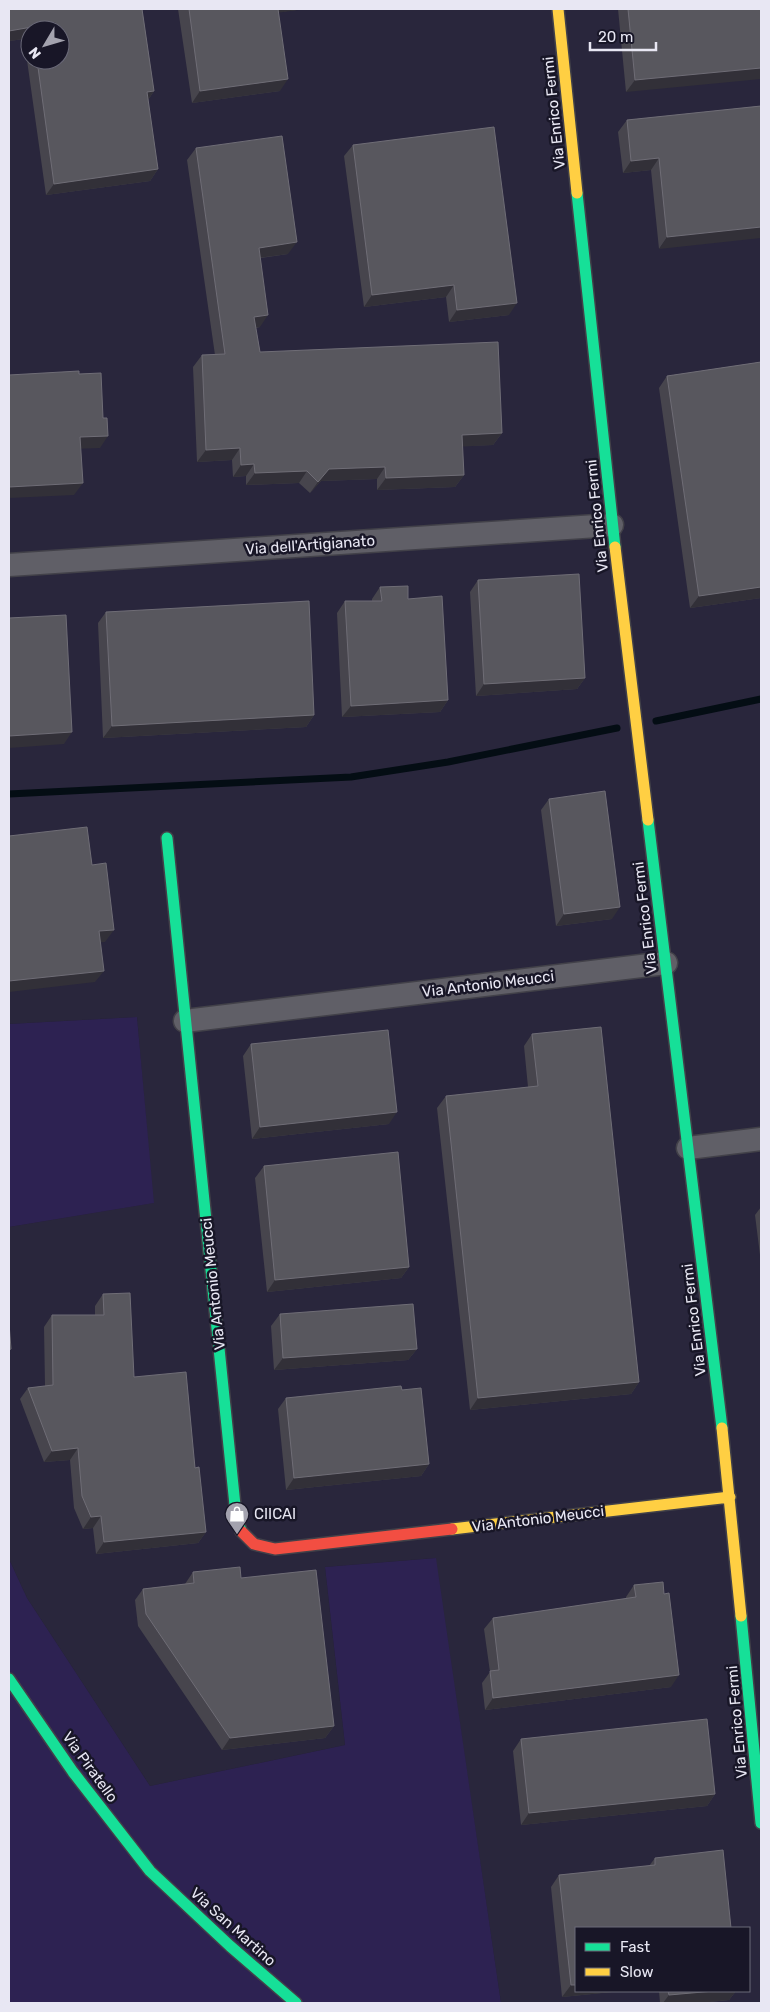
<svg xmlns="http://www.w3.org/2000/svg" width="770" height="2012" font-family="Rubik,sans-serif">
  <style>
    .built { fill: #29263c; fill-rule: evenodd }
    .green { fill: #2d2252 }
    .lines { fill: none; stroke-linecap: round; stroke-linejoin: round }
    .stream { stroke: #040d14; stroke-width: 7 }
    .street-casing { stroke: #424149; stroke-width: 25 }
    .fast-casing { stroke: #424149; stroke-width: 14 }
    .slow-casing { stroke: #424149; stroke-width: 14 }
    .jam-casing { stroke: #424149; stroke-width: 14 }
    .street { stroke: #605f67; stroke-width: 22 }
    .fast { stroke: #16e098; stroke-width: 11 }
    .slow { stroke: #ffcf43; stroke-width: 11 }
    .jam { stroke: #f24e42; stroke-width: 11 }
    .wall { fill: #47454d; fill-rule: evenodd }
    .shaded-wall { fill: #323038 }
    .building { fill: #58575e; stroke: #6f6d76 }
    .labels { text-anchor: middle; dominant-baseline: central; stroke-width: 5; stroke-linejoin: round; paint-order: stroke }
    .street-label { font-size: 15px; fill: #e8e7f3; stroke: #181627 }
    .poi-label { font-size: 15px; fill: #e8e7f3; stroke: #181627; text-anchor: start }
  </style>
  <rect width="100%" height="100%" fill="#24232d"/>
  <path class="built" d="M 9,9 L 761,9 L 761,2003 L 501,2003 L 435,1558 L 325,1567 L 345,1745 L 150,1786 L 27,1598 L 9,1559 L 9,1227 L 153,1203 L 137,1017 L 9,1024 ZM 30,30 L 60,30 L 60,60 L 30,60 ZM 576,1928 L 749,1928 L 749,1991 L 576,1991 Z"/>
  <path class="green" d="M 137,1017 L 154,1203 L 9,1227 L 9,1024 Z
    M 436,1558 L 501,2003 L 9,2003 L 9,1559 L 27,1598 L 150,1786 L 345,1745 L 325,1567 Z"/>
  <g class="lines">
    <path class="stream" d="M 656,721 L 761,699
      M 9,794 L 351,777 L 448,762 L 617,728"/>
    <g class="street-casing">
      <path id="street" d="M 9,565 L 612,525
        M 185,1021 L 666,963
        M 688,1148 L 761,1139"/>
    </g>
    <g class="fast-casing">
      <path id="fast" d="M 577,193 L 615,547
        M 648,820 L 722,1428
        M 167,838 L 236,1515 L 241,1531
        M 741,1616 L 761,1823
        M 9,1679 L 73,1772 L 150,1871 L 230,1946 L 296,2003"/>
    </g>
    <g class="slow-casing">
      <path id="slow" d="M 558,9 L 577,193
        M 615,547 L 648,820
        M 722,1428 L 741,1616
        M 452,1529 L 730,1497"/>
    </g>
    <g class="jam-casing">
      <path id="jam" d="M 241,1531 L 254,1544 L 275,1549 L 452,1529"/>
    </g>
    <use href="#street" class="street"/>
    <use href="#fast" class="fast"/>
    <use href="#slow" class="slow"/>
    <use href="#jam" class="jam"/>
  </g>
  <path class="wall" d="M 9,9 L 142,9 L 154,91 L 148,100 L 158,169 L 150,181 L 46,195 L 24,39 L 9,41 ZM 30,30 L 60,30 L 60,60 L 30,60 Z
    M 178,9 L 305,9 L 279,12 L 280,91 L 192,103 Z
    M 618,9 L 761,9 L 626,92 Z
    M 761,106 L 659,249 L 651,170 L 623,173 L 618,132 L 627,120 Z
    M 353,145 L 509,315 L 449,322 L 446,297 L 364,307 L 344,156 Z
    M 196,148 L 288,254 L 261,258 L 260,327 L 256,328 L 260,352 L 502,433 L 493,445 L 462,446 L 464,475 L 455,487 L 377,490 L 377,479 L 321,481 L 310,493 L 299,483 L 246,485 L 246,476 L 233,477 L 232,460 L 197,462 L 193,367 L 202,355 L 215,355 L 187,160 Z
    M 761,362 L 761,598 L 690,608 L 659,388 L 667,376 Z
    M 478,580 L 585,678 L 577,689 L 476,696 L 470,592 Z
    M 380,587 L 408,599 L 448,700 L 440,712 L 342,717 L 337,613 L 345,601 L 372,601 L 372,599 Z
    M 106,612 L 314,715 L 306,727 L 103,738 L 98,623 Z
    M 549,799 L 612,919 L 556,926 L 541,810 Z
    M 532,1034 L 639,1382 L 631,1394 L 470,1410 L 437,1108 L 446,1096 L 528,1087 L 524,1046 Z
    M 251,1044 L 389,1124 L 252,1139 L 243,1056 Z
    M 264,1166 L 409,1267 L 401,1278 L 267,1292 L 255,1178 Z
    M 761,1207 L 761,1263 L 755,1215 Z
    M 103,1294 L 134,1377 L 195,1468 L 206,1532 L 198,1543 L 96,1554 L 93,1528 L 83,1529 L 74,1508 L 70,1460 L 44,1462 L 20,1399 L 28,1388 L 45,1386 L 44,1327 L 52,1315 L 95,1315 L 95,1306 Z
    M 280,1314 L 417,1349 L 408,1360 L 274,1370 L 271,1326 Z
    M 402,1390 L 429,1464 L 421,1476 L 286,1490 L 278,1409 L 286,1398 Z
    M 193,1572 L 241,1578 L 334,1726 L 325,1738 L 222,1750 L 138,1626 L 135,1600 L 143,1589 L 185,1584 Z
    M 634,1585 L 671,1687 L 485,1710 L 482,1683 L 490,1672 L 484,1629 L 493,1618 L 626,1599 L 626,1597 Z
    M 521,1739 L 715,1794 L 707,1806 L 521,1825 L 513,1751 Z
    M 655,1858 L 731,1928 L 576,1991 L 622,1991 L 562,1997 L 551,1887 L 559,1875 L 649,1866 Z
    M 659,1991 L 736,1991 L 729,2000 L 699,2003 L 660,2003 Z"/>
  <path class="shaded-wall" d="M 272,9 L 305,9 L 269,14 Z
    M 32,27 L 24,39 L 9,41 L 9,31 Z
    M 761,68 L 761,79 L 626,92 L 635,80 Z
    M 288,79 L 280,91 L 192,103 L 200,91 Z
    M 154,91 L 146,103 L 147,92 Z
    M 659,158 L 651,170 L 623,173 L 631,161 Z
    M 158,169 L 150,181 L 46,195 L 54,184 Z
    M 761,227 L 761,238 L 659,249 L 667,237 Z
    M 297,242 L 288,254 L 251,259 L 259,248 Z
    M 454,285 L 446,297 L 364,307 L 372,295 Z
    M 517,303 L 509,315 L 449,322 L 457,310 Z
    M 268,315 L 260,327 L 245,329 L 254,317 Z
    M 502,433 L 493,445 L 454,447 L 462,435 Z
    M 108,436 L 100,448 L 72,449 L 80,437 Z
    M 240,448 L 232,460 L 197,462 L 206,450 Z
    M 254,464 L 246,476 L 233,477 L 241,465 Z
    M 385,467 L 377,479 L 321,481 L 310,493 L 318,482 L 329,469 Z
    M 307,471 L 299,483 L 246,485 L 255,473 Z
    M 464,475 L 455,487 L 377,490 L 386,478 Z
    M 83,483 L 74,495 L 9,498 L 9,487 Z
    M 761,587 L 761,598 L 690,608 L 699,596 Z
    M 585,678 L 577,689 L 476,696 L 484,684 Z
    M 448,700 L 440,712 L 342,717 L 351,706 Z
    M 314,715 L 306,727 L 103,738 L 112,726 Z
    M 72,732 L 64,744 L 9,748 L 9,736 Z
    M 620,907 L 612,919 L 556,926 L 564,914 Z
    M 114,930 L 105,942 L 91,943 L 99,931 Z
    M 104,971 L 95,982 L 9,992 L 9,981 Z
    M 397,1112 L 389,1124 L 252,1139 L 260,1127 Z
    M 409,1267 L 401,1278 L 267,1292 L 275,1280 Z
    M 417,1349 L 408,1360 L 274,1370 L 283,1358 Z
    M 639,1382 L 631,1394 L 470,1410 L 478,1398 Z
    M 78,1448 L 70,1460 L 44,1462 L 52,1451 Z
    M 429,1464 L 421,1476 L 286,1490 L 294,1478 Z
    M 101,1516 L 93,1528 L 83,1529 L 91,1517 Z
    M 206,1532 L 198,1543 L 96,1554 L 104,1542 Z
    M 679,1675 L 671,1687 L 485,1710 L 493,1698 Z
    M 334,1726 L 325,1738 L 222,1750 L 230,1738 Z
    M 715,1794 L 707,1806 L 521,1825 L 529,1813 Z
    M 571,1985 L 576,1985 L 576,1991 L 622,1991 L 562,1997 Z
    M 714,1991 L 736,1991 L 729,2000 L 699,2003 L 663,2003 L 669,1995 Z"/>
  <path class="building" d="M 9,9 L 142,9 L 154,91 L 147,92 L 158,169 L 54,184 L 37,60 L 60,60 L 60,30 L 32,30 L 32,27 L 9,31 Z
    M 189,9 L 278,9 L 288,79 L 200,91 Z
    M 628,9 L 761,9 L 761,68 L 635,80 Z
    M 761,106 L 761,227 L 667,237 L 659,158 L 631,161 L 627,120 Z
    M 494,127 L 517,303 L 457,310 L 454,285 L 372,295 L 353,145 Z
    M 282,136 L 297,242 L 259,248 L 268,315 L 254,317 L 260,352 L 498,342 L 502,433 L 462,435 L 464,475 L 386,478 L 385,467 L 329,469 L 318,482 L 307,471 L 255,473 L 254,464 L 241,465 L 240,448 L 206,450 L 202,355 L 225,354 L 196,148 Z
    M 761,362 L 761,587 L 699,596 L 667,376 Z
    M 79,371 L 79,374 L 101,373 L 103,418 L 107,418 L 108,436 L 80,437 L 83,483 L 9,487 L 9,375 Z
    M 579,574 L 585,678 L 484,684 L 478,580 Z
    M 408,586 L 408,599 L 442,596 L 448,700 L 351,706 L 345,601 L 382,601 L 380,587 Z
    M 309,601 L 314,715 L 112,726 L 106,612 Z
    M 66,615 L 72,732 L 9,736 L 9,618 Z
    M 605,791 L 620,907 L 564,914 L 549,799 Z
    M 87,827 L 92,865 L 106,863 L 114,930 L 99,931 L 104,971 L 9,981 L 9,836 Z
    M 601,1027 L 639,1382 L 478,1398 L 446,1096 L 538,1086 L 532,1034 Z
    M 388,1030 L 397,1112 L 260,1127 L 251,1044 Z
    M 398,1152 L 409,1267 L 275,1280 L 264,1166 Z
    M 130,1293 L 134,1377 L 186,1372 L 195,1468 L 199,1467 L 206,1532 L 104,1542 L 101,1516 L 91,1517 L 82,1496 L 78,1448 L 52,1451 L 28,1388 L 53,1385 L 52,1315 L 104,1315 L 103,1294 Z
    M 413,1304 L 417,1349 L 283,1358 L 280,1314 Z
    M 9,1323 L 11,1349 L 9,1350 Z
    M 401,1386 L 402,1390 L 421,1388 L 429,1464 L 294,1478 L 286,1398 Z
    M 240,1567 L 241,1578 L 316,1570 L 334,1726 L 230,1738 L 146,1614 L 143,1589 L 194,1583 L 193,1572 Z
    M 663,1582 L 664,1594 L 669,1593 L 679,1675 L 493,1698 L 490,1671 L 499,1670 L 493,1618 L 636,1597 L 634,1585 Z
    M 707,1719 L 715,1794 L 529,1813 L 521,1739 Z
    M 723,1850 L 731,1928 L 576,1928 L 576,1985 L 571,1985 L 559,1875 L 655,1865 L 655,1858 Z
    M 668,1991 L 714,1991 L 669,1995 Z"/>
  <defs>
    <g id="shop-pin" transform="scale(1.25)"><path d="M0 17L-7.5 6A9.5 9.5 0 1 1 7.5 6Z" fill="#a3a2ae" stroke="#181627"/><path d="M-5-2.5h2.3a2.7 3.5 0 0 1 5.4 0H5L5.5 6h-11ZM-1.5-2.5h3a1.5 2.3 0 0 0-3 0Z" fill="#fff"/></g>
  </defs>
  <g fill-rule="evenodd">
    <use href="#shop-pin" x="237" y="1514"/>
  </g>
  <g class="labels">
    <g class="street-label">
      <text transform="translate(554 113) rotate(-96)">Via Enrico Fermi</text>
      <text transform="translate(597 516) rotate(-96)">Via Enrico Fermi</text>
      <text transform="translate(310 545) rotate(-4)">Via dell'Artigianato</text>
      <text transform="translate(645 918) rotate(-97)">Via Enrico Fermi</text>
      <text transform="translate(488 984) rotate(-7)">Via Antonio Meucci</text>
      <text transform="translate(213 1284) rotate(-96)">Via Antonio Meucci</text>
      <text transform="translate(694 1320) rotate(-97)">Via Enrico Fermi</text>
      <text transform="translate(538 1519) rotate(-7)">Via Antonio Meucci</text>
      <text transform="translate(737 1722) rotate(-95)">Via Enrico Fermi</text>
      <text transform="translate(90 1767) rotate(54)">Via Piratello</text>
      <text transform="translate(233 1927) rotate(42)">Via San Martino</text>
    </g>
    <g class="poi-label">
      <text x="254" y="1514">CIICAI</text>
    </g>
  </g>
  <rect width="770" height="2012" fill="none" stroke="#e8e7f3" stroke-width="20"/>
  <rect x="575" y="1927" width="175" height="65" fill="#181627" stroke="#6b6a79"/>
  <rect x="585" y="1943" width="25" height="8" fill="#16e098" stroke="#6b6a79"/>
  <text x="620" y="1952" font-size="15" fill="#e8e7f3">Fast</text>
  <rect x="585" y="1968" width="25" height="8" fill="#ffcf43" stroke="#6b6a79"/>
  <text x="620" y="1977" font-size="15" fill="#e8e7f3">Slow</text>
  <g transform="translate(45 45) rotate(232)"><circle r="24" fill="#181627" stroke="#6b6a79"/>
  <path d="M0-4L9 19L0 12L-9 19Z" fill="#a3a2ae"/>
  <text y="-8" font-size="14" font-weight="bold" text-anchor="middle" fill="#e8e7f3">N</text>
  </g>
  <path d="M590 42v8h66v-8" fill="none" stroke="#e8e7f3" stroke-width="2.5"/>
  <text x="598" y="42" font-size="15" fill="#e8e7f3" stroke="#181627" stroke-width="4" paint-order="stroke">20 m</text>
</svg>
